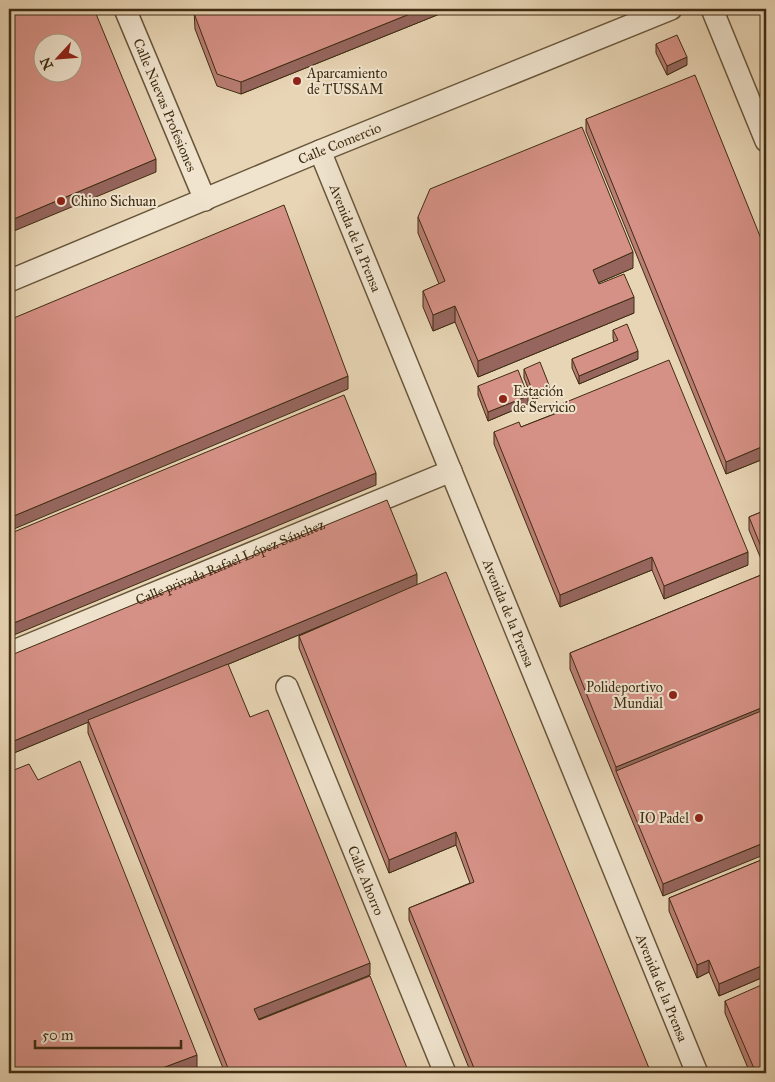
<svg xmlns="http://www.w3.org/2000/svg" width="775" height="1082" font-family="'IM FELL Great Primer',serif">
  <style>
    .lines { fill: none; stroke-linecap: round; stroke-linejoin: round }
    .street-casing { stroke: #69573b; stroke-width: 24 }
    .street { stroke: #f0e4cf; stroke-width: 21 }
    .wall { fill: #b87d73; stroke: #3f2d12 }
    .shaded-wall { fill: #96665e; stroke: #3f2d12 }
    .building { fill: #d69186; stroke: #3f2d12; fill-rule: evenodd }
    .poi-dot { fill: #8f2418; stroke: #f0e4cf; stroke-width: 2 }
    .labels { text-anchor: middle; dominant-baseline: central; stroke-width: 4; stroke-linejoin: round; paint-order: stroke }
    .poi-label { font-size: 14px; fill: #3f2d12; stroke: #f0e4cf; text-anchor: start }
    .street-label { font-size: 14px; fill: #3f2d12; stroke: #f0e4cf }
  </style>
  <rect width="100%" height="100%" fill="#e8d5b5"/>
  <filter id="stains"><feTurbulence type="fractalNoise" baseFrequency=".004" numOctaves="4"/><feColorMatrix values="0 0 0 0 .2 0 0 0 0 .09 0 0 0 0 .02 0 0 0 .5 -.17"/></filter>
  <radialGradient id="worn" r=".72"><stop offset=".6" stop-color="#630" stop-opacity="0"/><stop offset="1" stop-color="#630" stop-opacity=".3"/></radialGradient>
  <g class="lines">
    <g class="street-casing">
      <g id="street">
        <path id="s1" d="M 125,9 L 205,200"/>
        <path d="M 712,9 L 766,141"/>
        <path id="s2" d="M 320,151 L 697,1073"/>
        <path id="s3" d="M 9,281 L 320,151 L 671,9"/>
        <path id="s4" d="M 9,653 L 451,471"/>
        <path id="s5" d="M 287,687 L 445,1073"/>
      </g>
    </g>
    <use href="#street" class="street"/>
  </g>
  <path class="wall" d="M 194,9 L 452,9 L 241,94 L 217,86 L 195,29 Z
    M 656,44 L 687,65 L 667,75 L 656,53 Z
    M 586,119 L 766,251 L 766,458 L 726,474 L 586,131 Z
    M 418,217 L 633,268 L 598,283 L 599,284 L 634,313 L 478,377 L 455,322 L 433,331 L 423,307 L 423,291 L 439,284 L 418,233 Z
    M 613,330 L 638,359 L 579,384 L 572,368 L 572,359 L 614,342 L 613,338 Z
    M 524,369 L 549,393 L 533,400 L 524,378 Z
    M 478,386 L 528,404 L 488,421 L 478,395 Z
    M 554,407 L 748,565 L 664,599 L 652,570 L 560,607 L 494,444 L 494,432 L 521,427 L 554,414 Z
    M 766,510 L 766,571 L 749,530 L 749,517 Z
    M 766,573 L 663,896 L 570,669 L 570,653 Z
    M 417,584 L 651,1073 L 471,1073 L 409,920 L 409,908 L 470,883 L 456,845 L 389,873 L 299,648 L 299,636 L 337,619 L 224,666 L 250,717 L 370,975 L 258,1020 L 409,1073 L 225,1073 L 88,733 L 88,722 L 9,755 L 9,656 Z
    M 766,858 L 766,976 L 719,996 L 709,972 L 697,978 L 669,911 L 669,898 Z
    M 725,1001 L 766,1073 L 750,1073 L 725,1013 Z"/>
  <path class="shaded-wall" d="M 422,9 L 452,9 L 241,94 L 241,82 Z
    M 687,57 L 687,65 L 667,75 L 667,66 Z
    M 156,159 L 156,172 L 9,233 L 9,221 Z
    M 633,252 L 633,268 L 593,285 L 593,270 Z
    M 634,297 L 634,313 L 478,377 L 478,361 Z
    M 455,306 L 455,322 L 433,331 L 433,315 Z
    M 638,351 L 638,359 L 579,384 L 579,376 Z
    M 348,376 L 348,389 L 9,531 L 9,518 Z
    M 549,385 L 549,393 L 533,400 L 533,392 Z
    M 528,396 L 528,404 L 488,421 L 488,412 Z
    M 766,445 L 766,458 L 726,474 L 726,462 Z
    M 376,473 L 376,485 L 9,637 L 9,625 Z
    M 748,552 L 748,565 L 664,599 L 664,586 Z
    M 652,557 L 652,570 L 560,607 L 560,595 Z
    M 417,574 L 417,586 L 9,755 L 9,743 Z
    M 766,706 L 766,722 L 616,771 L 616,767 Z
    M 456,832 L 456,845 L 389,873 L 389,860 Z
    M 766,842 L 766,854 L 663,896 L 663,884 Z
    M 709,960 L 709,972 L 697,978 L 697,965 Z
    M 370,963 L 370,975 L 254,1021 L 254,1009 Z
    M 766,964 L 766,976 L 719,996 L 719,984 Z
    M 197,1055 L 197,1067 L 181,1073 L 149,1073 Z"/>
  <path class="building" d="M 9,9 L 94,9 L 156,159 L 9,221 ZM 42,42 L 72,42 L 72,72 L 42,72 Z
    M 194,9 L 422,9 L 241,82 L 217,74 L 195,16 Z
    M 677,35 L 687,57 L 667,66 L 656,44 Z
    M 695,75 L 766,251 L 766,445 L 726,462 L 586,119 Z
    M 582,127 L 633,252 L 593,270 L 599,284 L 624,274 L 634,297 L 478,361 L 455,306 L 433,315 L 423,291 L 445,281 L 418,217 L 430,189 Z
    M 284,205 L 348,376 L 9,518 L 9,320 Z
    M 627,324 L 638,351 L 579,376 L 572,359 L 618,340 L 613,330 Z
    M 669,360 L 748,552 L 664,586 L 652,557 L 560,595 L 494,432 L 519,422 L 521,427 L 557,413 L 554,407 Z
    M 540,362 L 549,385 L 533,392 L 524,369 Z
    M 518,370 L 528,396 L 488,412 L 478,386 Z
    M 344,395 L 376,473 L 9,625 L 9,534 Z
    M 387,500 L 417,574 L 9,743 L 9,656 Z
    M 766,510 L 766,559 L 749,517 Z
    M 446,572 L 651,1073 L 476,1073 L 409,908 L 474,882 L 456,832 L 389,860 L 299,636 Z
    M 766,573 L 766,706 L 616,767 L 570,653 Z
    M 228,664 L 250,717 L 268,710 L 370,963 L 254,1009 L 259,1020 L 370,976 L 409,1073 L 230,1073 L 88,720 Z
    M 766,709 L 766,842 L 663,884 L 616,771 Z
    M 80,761 L 197,1055 L 149,1073 L 9,1073 L 9,772 L 29,764 L 38,780 Z
    M 766,858 L 766,964 L 719,984 L 709,960 L 697,965 L 669,898 Z
    M 766,983 L 766,1073 L 756,1073 L 725,1001 Z"/>
  <g class="poi-dot">
    <circle cx="297" cy="81" r="5"/>
    <circle cx="61" cy="201" r="5"/>
    <circle cx="503" cy="399" r="5"/>
    <circle cx="673" cy="695" r="5"/>
    <circle cx="699" cy="818" r="5"/>
  </g>
  <g class="labels">
    <g class="poi-label">
      <text x="307" y="73">Aparcamiento<tspan x="307" dy="16">de TUSSAM</tspan></text>
      <text x="71" y="201">Chino Sichuan</text>
      <text x="513" y="391">Estación<tspan x="513" dy="16">de Servicio</tspan></text>
      <text x="663" y="687" text-anchor="end">Polideportivo<tspan x="663" dy="16">Mundial</tspan></text>
      <text x="689" y="818" text-anchor="end">IO Padel</text>
    </g>
    <g class="street-label">
      <text stroke="none"><textPath href="#s1" startOffset="104">Calle Nuevas Profesiones</textPath></text>
      <text stroke="none"><textPath href="#s3" startOffset="358">Calle Comercio</textPath></text>
      <text stroke="none"><textPath href="#s2" startOffset="94">Avenida de la Prensa</textPath></text>
      <text stroke="none"><textPath href="#s4" startOffset="239">Calle privada Rafael López Sánchez</textPath></text>
      <text stroke="none"><textPath href="#s2" startOffset="499">Avenida de la Prensa</textPath></text>
      <text stroke="none"><textPath href="#s5" startOffset="209">Calle Ahorro</textPath></text>
      <text stroke="none"><textPath href="#s2" startOffset="904">Avenida de la Prensa</textPath></text>
    </g>
  </g>
  <rect width="775" height="1082" fill="none" stroke="#e8d5b5" stroke-width="30"/>
  <rect x="10" y="10" width="755" height="1062" fill="none" stroke="#3f2d12" stroke-width="2.5"/>
  <rect x="15" y="15" width="745" height="1052" fill="none" stroke="#3f2d12"/>
  <g transform="translate(58 58) rotate(244)"><circle r="24" fill="#f0e4cf" stroke="#a99b83"/>
  <path d="M0-4L9 19L0 12L-9 19Z" fill="#8f2418"/>
  <text y="-8" font-size="14" font-weight="bold" text-anchor="middle" fill="#3f2d12">N</text>
  </g>
  <path d="M35 1040v8h146v-8" fill="none" stroke="#3f2d12" stroke-width="2.5"/>
  <text x="42" y="1040" font-size="15" fill="#3f2d12" stroke="#f0e4cf" stroke-width="4" paint-order="stroke">50 m</text>
  <rect width="100%" height="100%" filter="url(#stains)"/>
  <rect width="100%" height="100%" fill="url(#worn)"/>
</svg>
